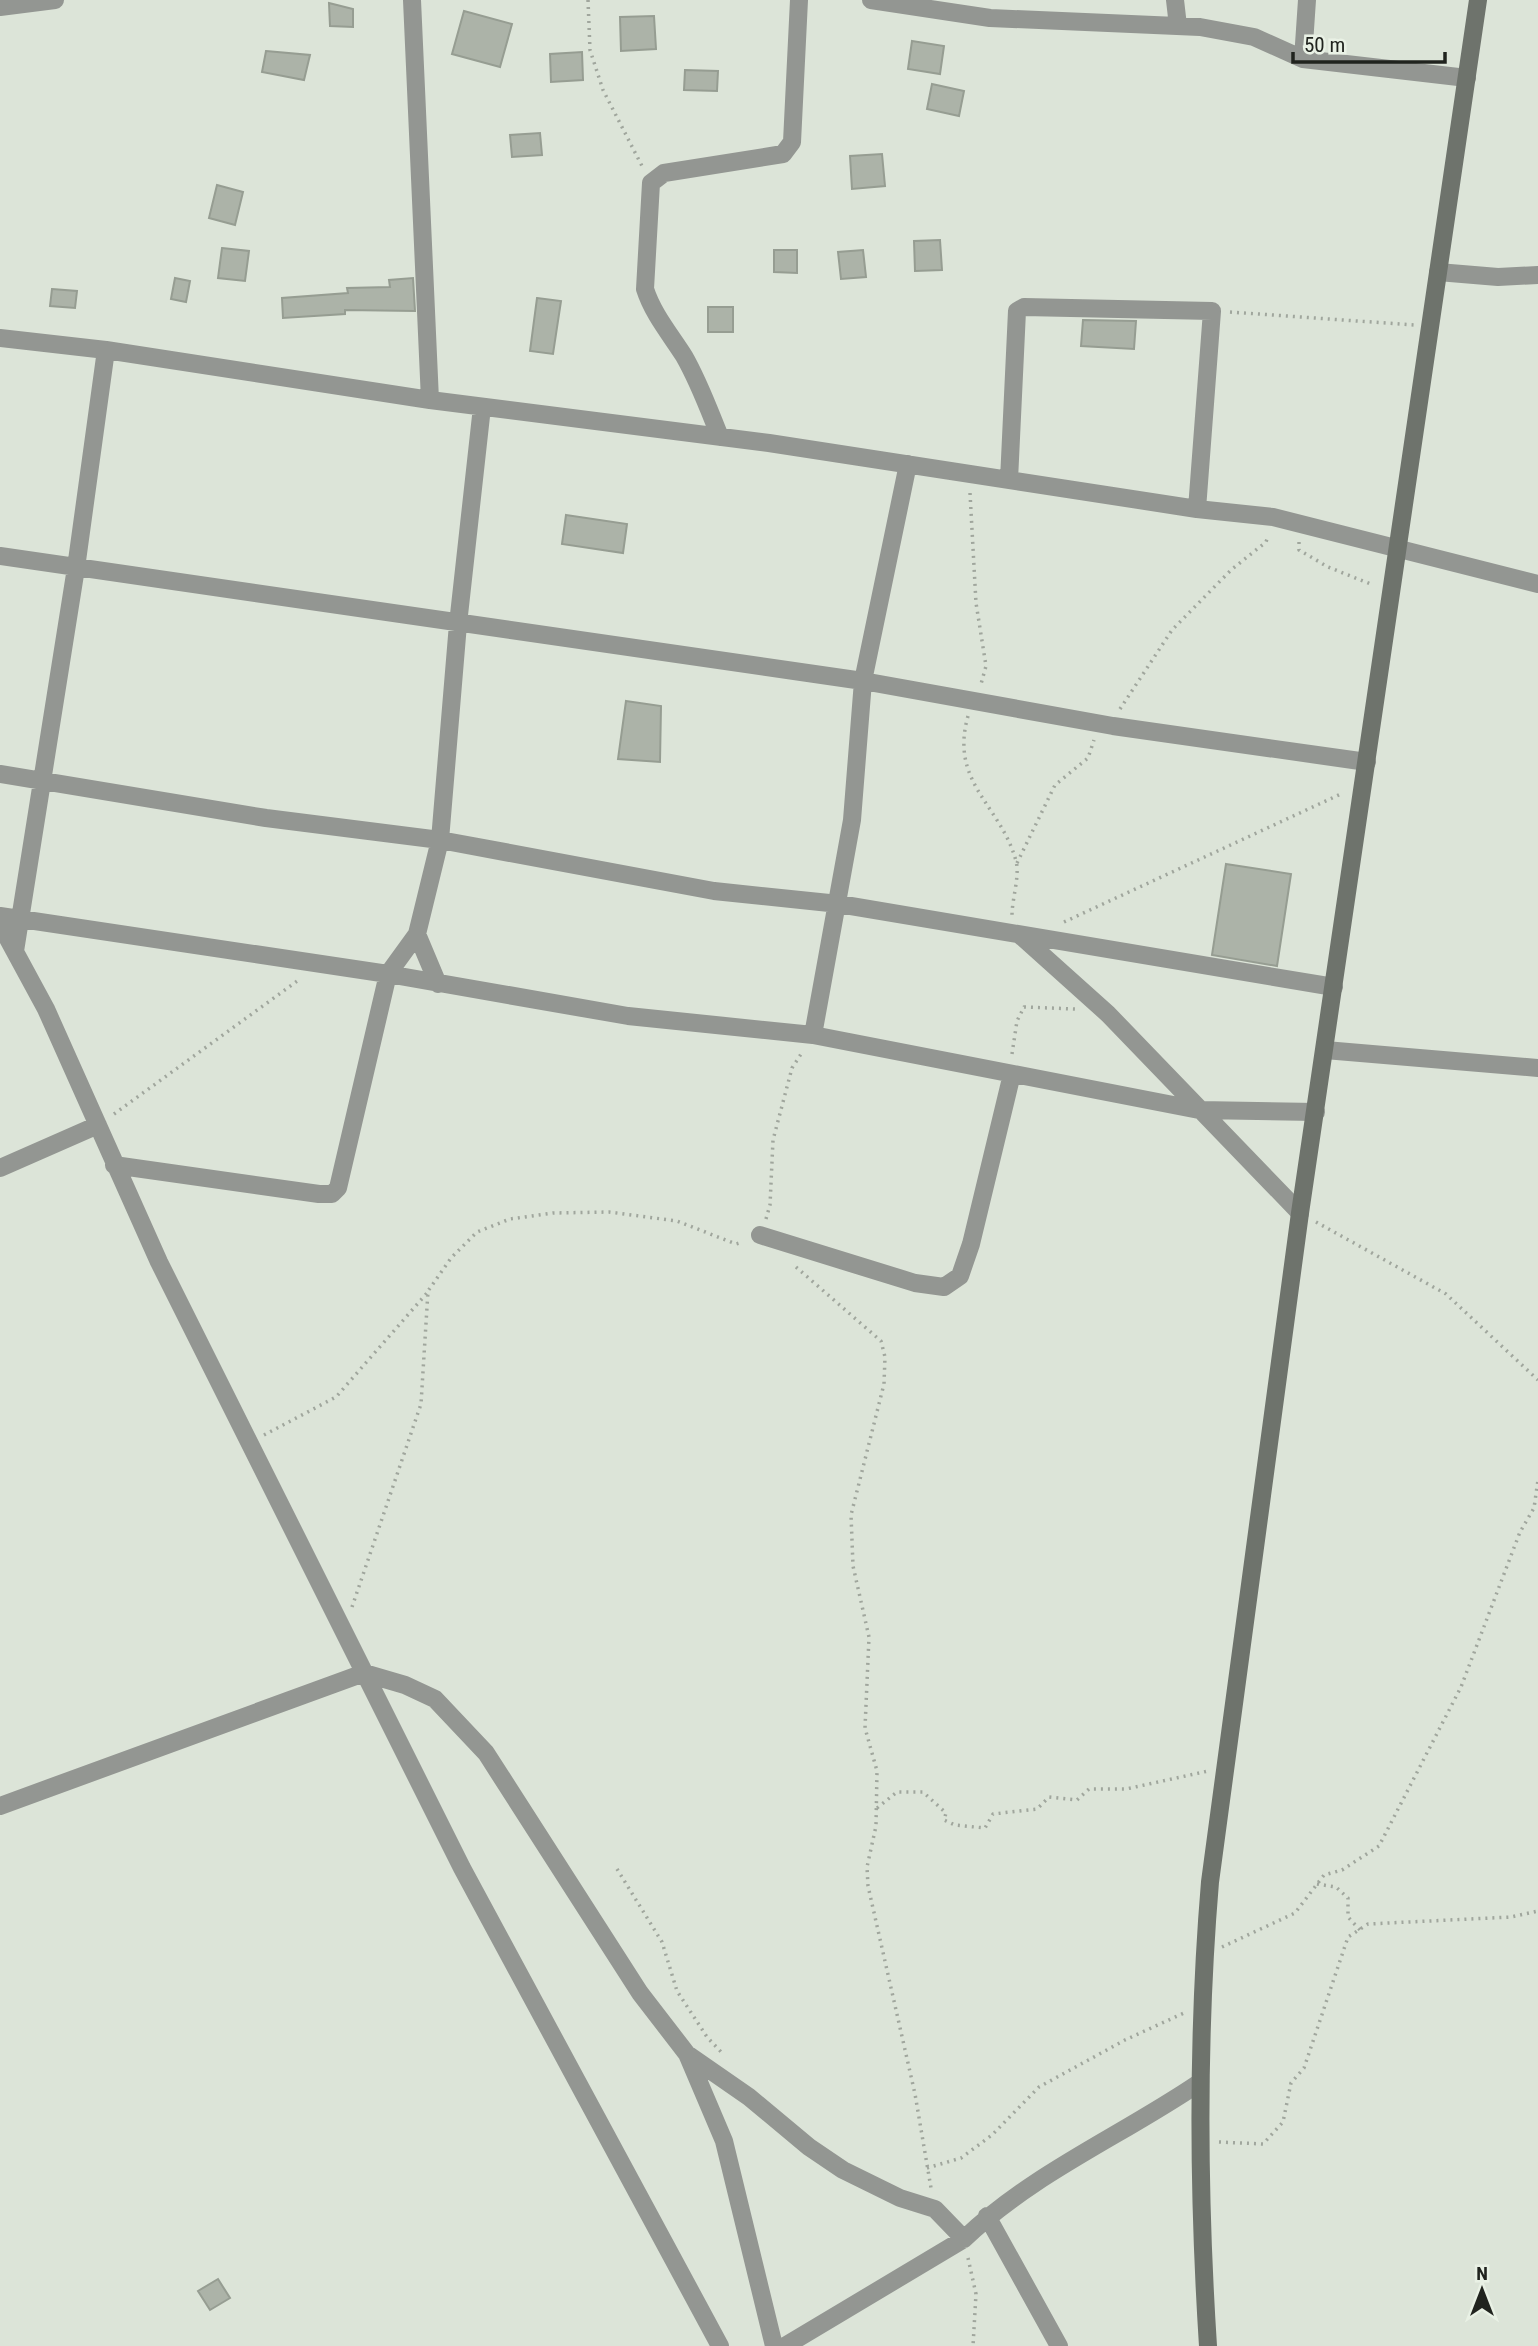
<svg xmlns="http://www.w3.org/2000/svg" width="1538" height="2346" font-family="'Roboto Condensed',sans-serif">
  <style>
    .building { fill: #acb3a8; stroke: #969d92; stroke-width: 2 }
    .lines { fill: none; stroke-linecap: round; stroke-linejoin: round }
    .path { stroke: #a0a69d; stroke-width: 3.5; stroke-dasharray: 2 5; stroke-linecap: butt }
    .street { stroke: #939692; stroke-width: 18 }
    .secondary { stroke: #6e736c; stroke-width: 18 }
  </style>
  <rect width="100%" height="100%" fill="#dce4d8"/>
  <path class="building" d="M 329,3 L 353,9 L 353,27 L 330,26 Z
    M 464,11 L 512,24 L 500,67 L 452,54 Z
    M 654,16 L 656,49 L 621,51 L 620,17 Z
    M 912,41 L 944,46 L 940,74 L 908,69 Z
    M 266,51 L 310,55 L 304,80 L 262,72 Z
    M 582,52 L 583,80 L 551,82 L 550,54 Z
    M 685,70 L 718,71 L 717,91 L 684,90 Z
    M 932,84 L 964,91 L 959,116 L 927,109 Z
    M 540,133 L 542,155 L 512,157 L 510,135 Z
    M 882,154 L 885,186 L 852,189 L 850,156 Z
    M 217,185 L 243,192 L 235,225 L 209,218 Z
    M 940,240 L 942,270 L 915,271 L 914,241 Z
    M 222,248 L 249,251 L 245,281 L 218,278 Z
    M 774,250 L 797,250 L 797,273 L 774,272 Z
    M 863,250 L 866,277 L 841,279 L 838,252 Z
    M 175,278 L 190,281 L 186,302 L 171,299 Z
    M 413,278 L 415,311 L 345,310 L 345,314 L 283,318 L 282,298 L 348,293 L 347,288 L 390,287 L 389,280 Z
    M 52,289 L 77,291 L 75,308 L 50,306 Z
    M 537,298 L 561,301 L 553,354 L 530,351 Z
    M 708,307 L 733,307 L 733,332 L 708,332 Z
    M 1083,320 L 1136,321 L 1134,349 L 1081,346 Z
    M 566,515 L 627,524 L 623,553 L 562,544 Z
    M 626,701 L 661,706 L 660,762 L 618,759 Z
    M 1226,864 L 1291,874 L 1277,966 L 1212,955 Z
    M 218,2279 L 230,2298 L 210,2310 L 198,2291 Z"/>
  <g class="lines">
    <path class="path" d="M 588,0 L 590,50 L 603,90 L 643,168
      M 1230,312 L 1414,325
      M 970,493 L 976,603 L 986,666 L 981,684
      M 1299,542 L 1299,550 L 1328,567 L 1373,585
      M 1120,709 L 1172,630 L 1231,570 L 1266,542 L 1268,536
      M 968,716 C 949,783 1001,805 1016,861 C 1020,876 1012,899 1012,915
      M 1017,863 L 1055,785 L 1088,758 L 1094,740
      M 1064,922 L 1343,793
      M 1012,1054 L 1017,1021 L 1024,1007 L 1075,1009
      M 114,1114 L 300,979
      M 766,1219 L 770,1205 L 773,1140 L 792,1068 L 803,1051
      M 1316,1222 L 1446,1294 L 1538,1380
      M 796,1267 L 881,1341 L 885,1357 L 884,1384 L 851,1515 L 853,1566 L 869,1637 L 865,1728 L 877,1771 L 876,1826 L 867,1867 L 868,1886 L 915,2094 L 931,2188
      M 264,1435 L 336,1397 L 427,1293
      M 352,1607 L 421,1404 L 428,1291 L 451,1258 L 477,1232 L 510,1219 L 553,1213 L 609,1212 L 677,1221 L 736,1244 L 743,1242
      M 877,1808 L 897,1792 L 923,1792 L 946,1813 L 944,1820 L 955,1825 L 985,1828 L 993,1814 L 1037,1809 L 1049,1797 L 1077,1800 L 1089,1789 L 1126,1789 L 1208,1771
      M 617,1869 L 662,1942 L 677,1991 L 707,2037 L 723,2054
      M 1317,1884 L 1336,1887 L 1348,1898 L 1348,1917 L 1360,1930
      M 1222,1947 L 1295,1913 L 1324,1875 L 1342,1870 L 1379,1846 L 1461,1687 L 1520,1532 L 1534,1508 L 1538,1480
      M 1219,2142 L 1263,2144 L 1283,2122 L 1291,2083 L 1304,2068 L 1348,1937 L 1368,1924 L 1511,1917 L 1538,1911
      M 927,2168 L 961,2158 L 992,2135 L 1039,2087 L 1125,2040 L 1184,2013
      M 968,2258 L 976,2294 L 973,2346"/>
    <path class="street" d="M 412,0 L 430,400
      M 871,0 L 990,18 L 1200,27 L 1254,37 L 1303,59 L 1467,78
      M 1175,0 L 1178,26
      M 0,7 L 55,0
      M 1303,59 L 1307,0
      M 1438,272 L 1498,277 L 1538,275
      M 0,338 L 106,350 L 430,400 L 769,443 L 1197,509 L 1273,517 L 1538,584
      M 720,437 C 709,410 699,382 684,356 C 670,334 653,314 645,289 L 651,183 L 664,173 L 783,154 L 792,142 L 799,0
      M 1009,480 L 1017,311 L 1024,307 L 1212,311 L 1197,509
      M 0,556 L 863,681 L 908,464
      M 0,774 L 266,818 L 440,840 L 714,891 L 839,904 L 1334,987
      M 0,916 L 388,974 L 628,1016 L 813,1035 L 1199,1110 L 1316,1112
      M 0,924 L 46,1009 L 159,1262 L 462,1868 L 720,2346
      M 417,934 L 438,984
      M 1021,936 L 1108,1014 L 1300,1213
      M 15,951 L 76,568 L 106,350
      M 813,1035 L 852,820 L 863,681 L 1113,726 L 1367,762
      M 1325,1050 L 1538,1068
      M 114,1165 L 319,1194 L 332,1194 L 338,1188 L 388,974 L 417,934 L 440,840 L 458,624 L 482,407
      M 0,1168 L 98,1125
      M 760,1235 L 915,1283 L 944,1287 L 960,1276 L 971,1244 L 1012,1074
      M 0,1806 L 364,1673 L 405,1685 L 435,1699 L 486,1753 L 640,1993 L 687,2054 L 724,2141 L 774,2346
      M 687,2054 L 749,2097 L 809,2147 L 843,2170 L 900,2198 L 935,2209 L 964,2239
      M 987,2216 L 1059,2346
      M 785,2346 L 964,2239 C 1033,2173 1121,2136 1199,2083"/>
    <path class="secondary" d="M 1208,2346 C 1198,2191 1197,2037 1210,1882 L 1300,1213 L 1478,0"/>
  </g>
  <g transform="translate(1482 2290)" stroke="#e9f1e5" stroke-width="5" paint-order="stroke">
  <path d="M0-5L12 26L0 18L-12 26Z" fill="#20231e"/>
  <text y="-10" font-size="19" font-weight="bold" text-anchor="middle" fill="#20231e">N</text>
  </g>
  <path d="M1293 52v10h152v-10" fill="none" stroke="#20231e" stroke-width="3.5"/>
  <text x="1304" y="52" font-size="21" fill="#20231e" stroke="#e9f1e5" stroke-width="5" paint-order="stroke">50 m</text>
</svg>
